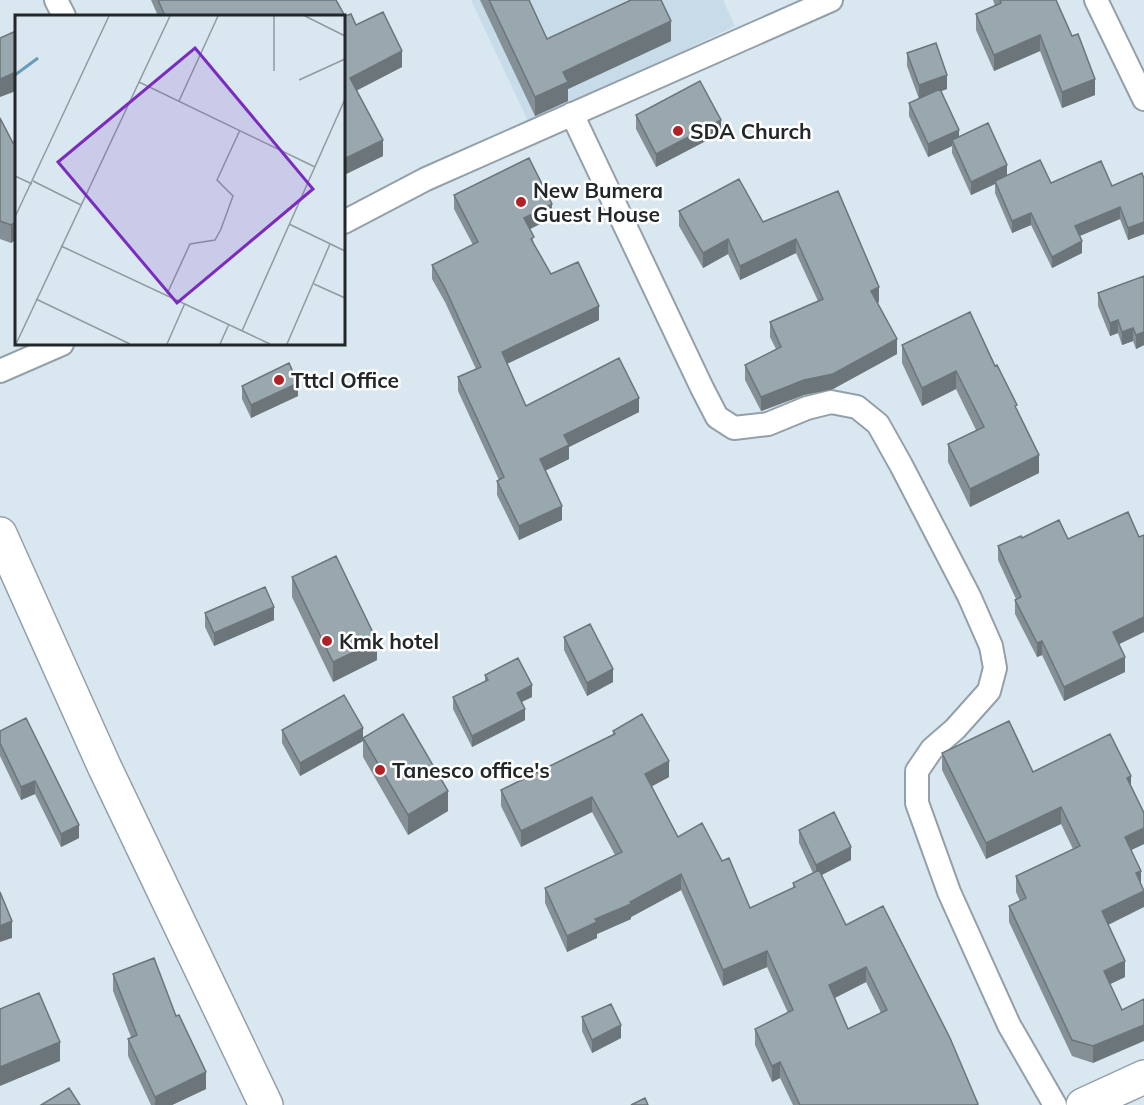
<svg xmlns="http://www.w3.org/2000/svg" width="1144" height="1105" font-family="Mulish,sans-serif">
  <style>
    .built { fill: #c7dbe9 }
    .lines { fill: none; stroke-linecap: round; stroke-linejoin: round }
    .street-casing { stroke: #93a0a9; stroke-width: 26 }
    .secondary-casing { stroke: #93a0a9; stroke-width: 36 }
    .highway-casing { stroke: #93a0a9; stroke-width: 36 }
    .street { stroke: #fff; stroke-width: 22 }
    .secondary { stroke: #fff; stroke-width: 33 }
    .highway { stroke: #fff; stroke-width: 33 }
    .wall { fill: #849096; fill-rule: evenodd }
    .shaded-wall { fill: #6b757a }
    .building { fill: #99a7af; stroke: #6b757a; stroke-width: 1.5; fill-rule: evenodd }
    .poi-dot { fill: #b22126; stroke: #fff; stroke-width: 2 }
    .labels { text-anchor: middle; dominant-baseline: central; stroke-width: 5; stroke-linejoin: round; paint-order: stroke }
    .poi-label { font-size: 21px; font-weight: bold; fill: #22272a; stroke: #fff; text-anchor: start }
    .inset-river { fill: none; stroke: #6a9bb9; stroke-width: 3 }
    .inset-road { fill: none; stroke: #8f9aa1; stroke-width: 1.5 }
    .view { fill: #7b2cbf; fill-opacity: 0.15; stroke: #7b2cbf; stroke-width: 3 }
    .inset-edge { fill: none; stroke: #22272a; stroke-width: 3 }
  </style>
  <rect width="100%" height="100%" fill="#d8e7f0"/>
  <path class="built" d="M 471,0 L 723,0 L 735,26 L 530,125 Z"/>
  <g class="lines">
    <g class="street-casing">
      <path id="street" d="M 56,0 L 64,16
        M 1096,0 L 1144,99
        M 572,114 L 702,388 L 717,417 L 734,428 L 768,424 L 807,408 L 831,402 L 857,407 L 878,424 L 901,465 L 969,596 L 991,646 L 995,668 L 989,691 L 955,729 L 932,749 L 917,771 L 917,803 L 949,892 L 1009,1025 L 1055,1105
        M 344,222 L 426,179 L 831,0
        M 0,371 L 62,344"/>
    </g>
    <g class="secondary-casing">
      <path id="secondary" d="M 1083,1105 L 1144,1077"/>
    </g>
    <g class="highway-casing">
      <path id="highway" d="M 0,534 L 105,768 L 266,1105"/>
    </g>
    <use href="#street" class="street"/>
    <use href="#secondary" class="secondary"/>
    <use href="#highway" class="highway"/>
  </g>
  <path class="wall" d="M 151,0 L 336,0 L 345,16 L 402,67 L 357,90 L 383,156 L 344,175 L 344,16 L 158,16 Z
    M 480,0 L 529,0 L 547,39 L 671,41 L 568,89 L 568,101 L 535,116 Z
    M 993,0 L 1056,0 L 1095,95 L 1062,108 L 1040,51 L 994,71 L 976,30 L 976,14 L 995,6 Z
    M 907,53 L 947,89 L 941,91 L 959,137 L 1007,176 L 1051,183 L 1112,186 L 1144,179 L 1144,234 L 1128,240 L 1120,219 L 1079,236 L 1082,253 L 1052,268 L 1031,225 L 1012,233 L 995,193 L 995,184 L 971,195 L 952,153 L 952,146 L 928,157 L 909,116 L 909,103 L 919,99 L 907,66 Z
    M 636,115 L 721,133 L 656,167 L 636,129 Z
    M 0,118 L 13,143 L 11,243 L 0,239 Z
    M 838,191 L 879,302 L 877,303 L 897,354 L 833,389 L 804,395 L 761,411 L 745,380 L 745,365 L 776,349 L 770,337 L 770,322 L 818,301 L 796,253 L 740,280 L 728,254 L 703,268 L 679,226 L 679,211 L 763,222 Z
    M 454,195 L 552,218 L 530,229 L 534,244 L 551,274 L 599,320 L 507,364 L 526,406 L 639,412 L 569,447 L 569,459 L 545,471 L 562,520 L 519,540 L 497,495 L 497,481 L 499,480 L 458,391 L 458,377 L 476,369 L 445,302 L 432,279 L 432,265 L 473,245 L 454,209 Z
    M 1144,276 L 1144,345 L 1136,349 L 1133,341 L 1122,345 L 1118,333 L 1110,336 L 1098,306 L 1098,293 Z
    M 970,312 L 1017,411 L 1039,473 L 970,507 L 948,462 L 948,444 L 976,430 L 956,389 L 922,406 L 902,363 L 902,345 Z
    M 242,386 L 298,396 L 251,418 L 242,399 Z
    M 1144,535 L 1144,632 L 1119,644 L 1125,672 L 1064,701 L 1042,655 L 1037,657 L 1015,614 L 1015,600 L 1016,599 L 998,560 L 998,546 L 1022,538 L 1068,539 L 1139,537 Z
    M 292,577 L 377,660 L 333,682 L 292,597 Z
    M 205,613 L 274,620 L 214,646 L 205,627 Z
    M 564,637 L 613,682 L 587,696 L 564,650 Z
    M 485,675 L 532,697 L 522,702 L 525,720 L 472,747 L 453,709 L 453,697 L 485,681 Z
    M 282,730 L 363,741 L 300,776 L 282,743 Z
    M 0,731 L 79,838 L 61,847 L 35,794 L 21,800 L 0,756 Z
    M 613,731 L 669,777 L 652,786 L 678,837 L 722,861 L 750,908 L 793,888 L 793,883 L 813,873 L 799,843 L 799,830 L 851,860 L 821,875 L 846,925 L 978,1105 L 793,1105 L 780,1078 L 772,1082 L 755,1045 L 755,1029 L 788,1013 L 767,967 L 723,986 L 681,890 L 631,917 L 631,919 L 597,934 L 597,938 L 567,952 L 545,903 L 545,888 L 615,855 L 592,812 L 521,847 L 501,806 L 501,790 L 613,734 ZM 866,982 L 881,1013 L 848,1029 L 834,998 Z
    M 363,738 L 448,811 L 408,835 L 363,757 Z
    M 942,753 L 1033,772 L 1131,786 L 1144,813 L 1144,844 L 1131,850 L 1108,925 L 1125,977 L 1110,984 L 1093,1063 L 1072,1056 L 1009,922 L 1009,906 L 1020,901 L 1016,892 L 1016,876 L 1073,849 L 1061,824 L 986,859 L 942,770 Z
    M 113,974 L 176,1016 L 206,1089 L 172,1105 L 151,1105 L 128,1056 L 128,1039 L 131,1037 L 113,991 Z
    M 582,1017 L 621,1038 L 592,1053 L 582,1031 Z"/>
  <path class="shaded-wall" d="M 671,21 L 671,41 L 568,89 L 568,101 L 535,116 L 535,97 L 563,72 Z
    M 1040,35 L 1040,51 L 994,71 L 994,55 Z
    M 402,51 L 402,67 L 350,94 L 350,78 Z
    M 16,72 L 16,91 L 0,97 L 0,79 Z
    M 947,75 L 947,89 L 919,99 L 919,85 Z
    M 1095,79 L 1095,95 L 1062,108 L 1062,92 Z
    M 721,120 L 721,133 L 656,167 L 656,154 Z
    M 959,130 L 959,143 L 952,140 L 952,146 L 928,157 L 928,144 Z
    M 383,140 L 383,156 L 344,175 L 344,159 Z
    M 1007,165 L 1007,178 L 995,181 L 995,184 L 971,195 L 971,182 Z
    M 552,204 L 552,218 L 524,232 L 524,218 Z
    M 1120,207 L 1120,219 L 1075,238 L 1075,226 Z
    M 1031,213 L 1031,225 L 1012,233 L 1012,221 Z
    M 16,222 L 16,240 L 11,243 L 11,225 Z
    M 1144,222 L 1144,234 L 1128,240 L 1128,228 Z
    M 728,239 L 728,254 L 703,268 L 703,253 Z
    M 796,239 L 796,253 L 740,280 L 740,266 Z
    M 1082,241 L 1082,253 L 1052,268 L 1052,257 Z
    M 879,287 L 879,302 L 871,306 L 871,291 Z
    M 599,306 L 599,320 L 502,366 L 502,352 Z
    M 1118,320 L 1118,333 L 1110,336 L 1110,323 Z
    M 1133,328 L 1133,341 L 1122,345 L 1122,332 Z
    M 1144,332 L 1144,345 L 1136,349 L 1136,335 Z
    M 897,339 L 897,354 L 833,389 L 804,395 L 761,411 L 761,397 Z
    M 956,371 L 956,389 L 922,406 L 922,388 Z
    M 298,383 L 298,396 L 251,418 L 251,405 Z
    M 639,398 L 639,412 L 569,447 L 569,459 L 540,473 L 540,459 L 564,435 Z
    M 1039,455 L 1039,473 L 970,507 L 970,489 Z
    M 562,506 L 562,520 L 519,540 L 519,526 Z
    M 274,607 L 274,620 L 214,646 L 214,633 Z
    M 1144,617 L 1144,632 L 1113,647 L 1113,632 Z
    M 377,641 L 377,660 L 333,682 L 333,662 Z
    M 1042,641 L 1042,655 L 1037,657 L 1037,643 Z
    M 1125,657 L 1125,672 L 1064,701 L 1064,687 Z
    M 613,669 L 613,682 L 587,696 L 587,683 Z
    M 532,685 L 532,697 L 517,704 L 517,693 Z
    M 525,709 L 525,720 L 472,747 L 472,736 Z
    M 363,728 L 363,741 L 300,776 L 300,763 Z
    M 669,761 L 669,777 L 645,790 L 645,774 Z
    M 1131,776 L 1131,792 L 1127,778 Z
    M 35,781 L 35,794 L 21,800 L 21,787 Z
    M 448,791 L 448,811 L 408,835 L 408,815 Z
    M 592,797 L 592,812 L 521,847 L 521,831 Z
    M 1061,807 L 1061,824 L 986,859 L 986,843 Z
    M 79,825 L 79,838 L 61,847 L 61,834 Z
    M 1144,828 L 1144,844 L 1125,853 L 1125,837 Z
    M 851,847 L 851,860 L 816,878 L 816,865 Z
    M 1141,871 L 1141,887 L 1136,873 Z
    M 681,874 L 681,890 L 631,917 L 631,919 L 597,934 L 597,938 L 567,952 L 567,936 L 595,919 L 630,902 Z
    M 1144,891 L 1144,907 L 1102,928 L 1102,911 Z
    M 12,921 L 12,938 L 0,942 L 0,926 Z
    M 767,951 L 767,967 L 723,986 L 723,970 Z
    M 1125,961 L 1125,977 L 1104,987 L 1104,971 Z
    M 866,967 L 866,982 L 829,1001 L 829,985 Z
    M 621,1025 L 621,1038 L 592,1053 L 592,1040 Z
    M 1144,1025 L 1144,1041 L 1093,1063 L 1093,1046 Z
    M 60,1042 L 60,1061 L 0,1086 L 0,1067 Z
    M 780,1062 L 780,1078 L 772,1082 L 772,1066 Z
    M 206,1072 L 206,1089 L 172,1105 L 155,1105 L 155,1097 Z"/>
  <path class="building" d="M 158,0 L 336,0 L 345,16 L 351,14 L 356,25 L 383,12 L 402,51 L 350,78 L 383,140 L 344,159 L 344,16 L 165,16 Z
    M 489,0 L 529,0 L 547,39 L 631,0 L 661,0 L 671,21 L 563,72 L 568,82 L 535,97 Z
    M 1000,0 L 1056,0 L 1072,36 L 1078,34 L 1095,79 L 1062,92 L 1040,35 L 994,55 L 976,14 L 1001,3 Z
    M 16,31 L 16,72 L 0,79 L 0,38 Z
    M 936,43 L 947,75 L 919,85 L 907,53 Z
    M 700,81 L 721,120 L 656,154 L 636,115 Z
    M 940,89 L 959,130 L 928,144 L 909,103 Z
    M 0,118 L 13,143 L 16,141 L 16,222 L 11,225 L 0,221 Z
    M 988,123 L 1007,165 L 971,182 L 952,140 Z
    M 529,158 L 552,204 L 524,218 L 534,237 L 531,239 L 551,274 L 578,262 L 599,306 L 502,352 L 526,406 L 619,358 L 639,398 L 564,435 L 569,445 L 540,459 L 562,506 L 519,526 L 497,481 L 504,477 L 458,377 L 481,367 L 445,288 L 432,265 L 478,242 L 454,195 Z
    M 1040,160 L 1051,183 L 1101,161 L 1112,186 L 1142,173 L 1144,179 L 1144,222 L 1128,228 L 1120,207 L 1075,226 L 1082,241 L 1052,257 L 1031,213 L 1012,221 L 995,181 Z
    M 739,179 L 763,222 L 838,191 L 879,287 L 871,291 L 897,339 L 833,374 L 804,380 L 761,397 L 745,365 L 781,347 L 770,322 L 823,299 L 796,239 L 740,266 L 728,239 L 703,253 L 679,211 Z
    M 1144,276 L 1144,332 L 1136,335 L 1133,328 L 1122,332 L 1118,320 L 1110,323 L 1098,293 Z
    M 970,312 L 995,366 L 997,365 L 1017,405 L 1015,406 L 1039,455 L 970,489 L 948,444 L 984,427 L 956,371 L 922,388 L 902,345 Z
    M 289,363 L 298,383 L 251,405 L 242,386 Z
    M 1128,512 L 1139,537 L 1144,535 L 1144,617 L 1113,632 L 1125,657 L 1064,687 L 1042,641 L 1037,643 L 1015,600 L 1021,597 L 998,546 L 1021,536 L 1022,538 L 1059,520 L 1068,539 Z
    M 336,556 L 377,641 L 333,662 L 292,577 Z
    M 265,587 L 274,607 L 214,633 L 205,613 Z
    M 590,624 L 613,669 L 587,683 L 564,637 Z
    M 518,658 L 532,685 L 517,693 L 525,709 L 472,736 L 453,697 L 488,680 L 485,675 Z
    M 344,695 L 363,728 L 300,763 L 282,730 Z
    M 403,714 L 448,791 L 408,815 L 363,738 Z
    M 642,714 L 669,761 L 645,774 L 678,837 L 702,823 L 722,861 L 729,858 L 750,908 L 795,887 L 793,883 L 819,870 L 846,925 L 883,906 L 950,1038 L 978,1104 L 975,1105 L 800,1105 L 780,1062 L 772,1066 L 755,1029 L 793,1010 L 767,951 L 723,970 L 681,874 L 630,902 L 631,904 L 595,919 L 597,922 L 567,936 L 545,888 L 622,852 L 592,797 L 521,831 L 501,790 L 615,734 L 613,731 ZM 866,967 L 887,1010 L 848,1029 L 829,985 Z
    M 26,718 L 79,825 L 61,834 L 35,781 L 21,787 L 0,743 L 0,731 Z
    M 1009,721 L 1033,772 L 1110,734 L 1131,776 L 1127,778 L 1144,813 L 1144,828 L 1125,837 L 1141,871 L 1136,873 L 1144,891 L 1102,911 L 1125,961 L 1104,971 L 1122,1010 L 1144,999 L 1144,1025 L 1093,1046 L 1072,1040 L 1009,906 L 1026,898 L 1016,876 L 1080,846 L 1061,807 L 986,843 L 942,753 Z
    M 834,812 L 851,847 L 816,865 L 799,830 Z
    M 0,892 L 12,921 L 0,926 Z
    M 154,958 L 176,1016 L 179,1015 L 206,1072 L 155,1097 L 128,1039 L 137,1035 L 113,974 Z
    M 39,993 L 60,1042 L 0,1067 L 0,1009 Z
    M 611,1004 L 621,1025 L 592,1040 L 582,1017 Z
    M 69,1088 L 80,1105 L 41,1105 Z
    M 645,1098 L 648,1105 L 631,1105 Z"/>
  <g class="poi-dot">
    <circle cx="678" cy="131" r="6"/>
    <circle cx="521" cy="202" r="6"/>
    <circle cx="279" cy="380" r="6"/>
    <circle cx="327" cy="641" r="6"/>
    <circle cx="380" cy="770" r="6"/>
  </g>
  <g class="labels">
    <g class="poi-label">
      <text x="690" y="131">SDA Church</text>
      <text x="533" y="190">New Bumera<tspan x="533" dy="24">Guest House</tspan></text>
      <text x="291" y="380">Tttcl Office</text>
      <text x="339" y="641">Kmk hotel</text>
      <text x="392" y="770">Tanesco office's</text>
    </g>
  </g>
  <g transform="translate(15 15)">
    <rect width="330" height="330" fill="#d8e7f0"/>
    <path class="inset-river" d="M 0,60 L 23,43"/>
    <path class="inset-road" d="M 259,1 L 259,56M 290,1 L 330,21M 284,65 L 330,44M 124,67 L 300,152M 164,86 L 203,1M 0,161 L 17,169M 18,166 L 66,190M 0,202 L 94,1M 274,209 L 330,236M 46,231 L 255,329M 299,269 L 330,283M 152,279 L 175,229 L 200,225 L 206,214 L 218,181 L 202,165 L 225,115M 21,284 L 115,329M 227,316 L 330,84M 1,329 L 155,1M 152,329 L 170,288M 205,329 L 214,309M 272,329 L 315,229"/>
    <path class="view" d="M 180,33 L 298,174 L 162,288 L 43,147 Z"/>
    <rect width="330" height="330" class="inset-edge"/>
  </g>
</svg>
